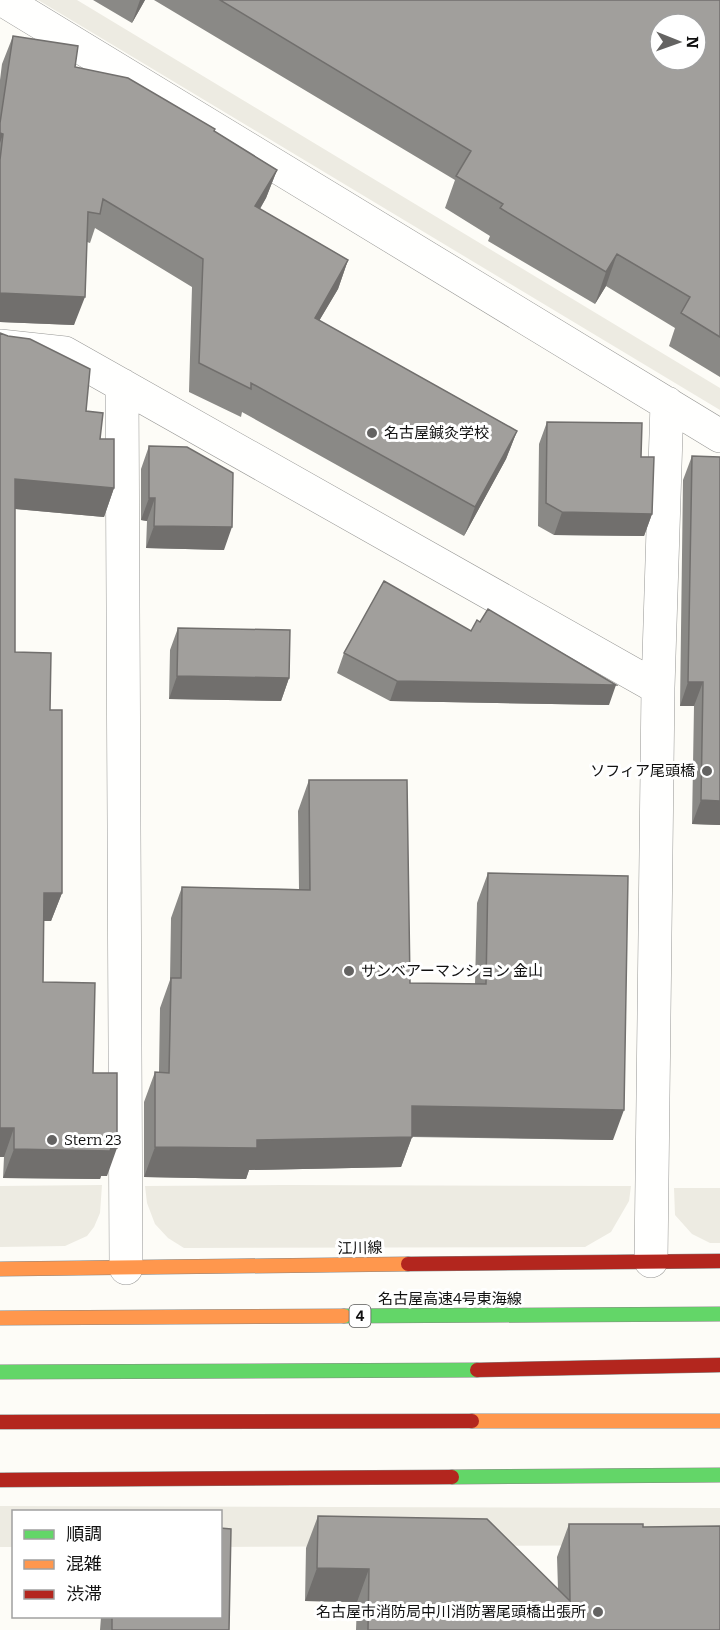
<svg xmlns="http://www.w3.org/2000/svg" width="720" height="1630" font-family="Bitter,'Noto Sans JP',serif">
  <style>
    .plaza { fill: #edebe2 }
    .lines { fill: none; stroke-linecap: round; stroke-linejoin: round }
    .street-casing { stroke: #979795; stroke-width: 34 }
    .fast-casing { stroke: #858482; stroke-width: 15 }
    .slow-casing { stroke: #858482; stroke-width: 15 }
    .jam-casing { stroke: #858482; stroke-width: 15 }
    .street { stroke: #fffffe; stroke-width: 33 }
    .fast { stroke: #63d668; stroke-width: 14 }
    .slow { stroke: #ff974d; stroke-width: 14 }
    .jam { stroke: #b3261e; stroke-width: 14 }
    .wall { fill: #8a8986 }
    .shaded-wall { fill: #716f6d }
    .building { fill: #a19f9c; stroke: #716f6d; stroke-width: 1.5; fill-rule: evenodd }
    .poi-dot { fill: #646362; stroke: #fff; stroke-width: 2 }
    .labels { text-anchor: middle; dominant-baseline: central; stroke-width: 6; stroke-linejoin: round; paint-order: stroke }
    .shield { fill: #fff; stroke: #585858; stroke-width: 1.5 }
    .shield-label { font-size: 14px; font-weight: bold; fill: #111 }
    .poi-label { font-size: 15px; fill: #111; stroke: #fff; text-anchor: start }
    .street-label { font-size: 15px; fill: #111; stroke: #fff }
  </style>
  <rect width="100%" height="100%" fill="#fdfcf7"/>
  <path class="plaza" d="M 38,0 L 77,0 L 720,388 L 720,410 Z
    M 102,1185 L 100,1213 L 94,1227 L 87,1236 L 65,1246 L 0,1247 L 0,1186 Z
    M 145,1186 L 283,1185 L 631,1186 L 629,1201 L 611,1232 L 585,1247 L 184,1248 L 168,1238 L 155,1224 L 147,1203 Z
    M 674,1188 L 720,1188 L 720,1243 L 710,1243 L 692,1234 L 675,1215 Z
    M 0,1506 L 720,1508 L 720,1545 L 221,1547 L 220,1512 L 14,1512 L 13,1547 L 0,1547 Z"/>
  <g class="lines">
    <g class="street-casing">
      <path id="street" d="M 3,0 L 720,436
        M 0,346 L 65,353 L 658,688
        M 122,385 L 126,1268
        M 651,1261 L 658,688 L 667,403"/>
    </g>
    <g class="fast-casing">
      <path id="fast" d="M 344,1316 L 720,1314
        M 0,1372 L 477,1370
        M 452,1477 L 720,1475"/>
    </g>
    <g class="slow-casing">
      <path id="slow" d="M 0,1269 L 408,1264
        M 0,1318 L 344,1316
        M 472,1421 L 720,1421"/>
    </g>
    <g class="jam-casing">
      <path id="jam" d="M 408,1264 L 720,1261
        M 477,1370 L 720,1365
        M 0,1422 L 472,1421
        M 0,1480 L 452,1477"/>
    </g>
    <use href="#street" class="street"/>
    <use href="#fast" class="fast"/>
    <use href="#slow" class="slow"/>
    <use href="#jam" class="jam"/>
  </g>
  <path class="wall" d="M 93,0 L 145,0 L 132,23 Z
    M 154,0 L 720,0 L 720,377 L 669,346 L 675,328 L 606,286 L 595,304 L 488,241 L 490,236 L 445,208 L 455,180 Z
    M 13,36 L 75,67 L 214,131 L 277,170 L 266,198 L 260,209 L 348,260 L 338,289 L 319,321 L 517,431 L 506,459 L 464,536 L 242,412 L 241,417 L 189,392 L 192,287 L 95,228 L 90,243 L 87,242 L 74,325 L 0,322 L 0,80 L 2,64 Z
    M 0,333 L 86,411 L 100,439 L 114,488 L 104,517 L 15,509 L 15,652 L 50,710 L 62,893 L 51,921 L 44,921 L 43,982 L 93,1073 L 107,1176 L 101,1176 L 100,1179 L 3,1178 L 4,1157 L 0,1157 Z
    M 547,422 L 641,457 L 652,514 L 644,536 L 554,535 L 538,526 L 539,444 Z
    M 149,446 L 224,550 L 146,548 L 147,521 L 141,520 L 141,469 Z
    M 692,456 L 720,825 L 692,824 L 694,706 L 680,706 L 683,480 Z
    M 178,628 L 289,678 L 281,701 L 169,699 L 170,650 Z
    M 471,631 L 609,705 L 390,701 L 337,673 L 344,653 Z
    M 309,780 L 410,983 L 475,984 L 477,903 L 488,873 L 613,1140 L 412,1137 L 401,1167 L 249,1170 L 246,1179 L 144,1177 L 144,1102 L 155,1072 L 159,1072 L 160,1008 L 170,980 L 171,918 L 182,887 L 299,889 L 298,811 Z
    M 318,1516 L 558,1589 L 557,1557 L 569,1524 L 643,1527 L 720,1630 L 356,1630 L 357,1602 L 305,1601 L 306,1548 Z
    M 101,1617 L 220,1617 L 229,1630 L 100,1630 Z"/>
  <path class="shaded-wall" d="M 140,0 L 145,0 L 132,23 Z
    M 0,133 L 3,134 L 0,143 Z
    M 277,170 L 266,198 L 245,234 L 255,206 Z
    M 617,254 L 606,286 L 595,304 L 606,272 Z
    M 348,260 L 338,289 L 304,346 L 315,318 Z
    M 0,293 L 85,297 L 74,325 L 0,322 Z
    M 517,431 L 506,459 L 464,536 L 475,507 Z
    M 15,479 L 114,488 L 104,517 L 5,508 Z
    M 149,498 L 155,498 L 147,521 L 141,520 Z
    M 562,512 L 652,514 L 644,536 L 554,535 Z
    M 154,526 L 232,527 L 224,550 L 146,548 Z
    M 177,676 L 289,678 L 281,701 L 169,699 Z
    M 397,681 L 616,685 L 609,705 L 390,701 Z
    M 688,682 L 703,682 L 694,706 L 680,706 Z
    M 701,800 L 720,801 L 720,825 L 692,824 Z
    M 44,893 L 62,893 L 51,921 L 34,921 Z
    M 412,1106 L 624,1110 L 613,1140 L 401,1136 Z
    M 0,1128 L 14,1128 L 4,1157 L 0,1157 Z
    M 412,1137 L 401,1167 L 249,1170 L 246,1179 L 144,1177 L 155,1147 L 257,1140 Z
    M 117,1148 L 107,1176 L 101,1176 L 100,1179 L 3,1178 L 14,1149 Z
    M 317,1568 L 369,1569 L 357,1602 L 305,1601 Z"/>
  <path class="building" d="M 220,0 L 720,0 L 720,337 L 681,313 L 690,297 L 617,254 L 606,272 L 500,208 L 503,204 L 456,176 L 471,151 ZM 660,24 L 696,24 L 696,60 L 660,60 Z
    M 13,36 L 78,46 L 75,67 L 128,78 L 215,129 L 214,131 L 277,170 L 255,206 L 348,260 L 315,318 L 517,431 L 475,507 L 251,383 L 251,389 L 199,363 L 203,259 L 103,199 L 100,214 L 88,212 L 85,297 L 0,293 L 0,160 L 3,134 L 0,133 L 0,123 Z
    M 0,333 L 8,336 L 30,339 L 90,369 L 86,411 L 103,413 L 100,439 L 114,439 L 114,488 L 15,479 L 15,652 L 51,653 L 50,710 L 62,710 L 62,893 L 44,893 L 43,982 L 95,983 L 93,1073 L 117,1073 L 117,1148 L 111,1148 L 110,1151 L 14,1149 L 14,1128 L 0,1128 Z
    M 547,422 L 642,423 L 641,457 L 654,457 L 652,514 L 562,512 L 546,503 Z
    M 149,446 L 187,447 L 233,473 L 232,527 L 154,526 L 155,498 L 149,498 Z
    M 692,456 L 720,457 L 720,801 L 701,800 L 703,682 L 688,682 Z
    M 384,581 L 471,631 L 477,620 L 480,622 L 488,609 L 616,685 L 397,681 L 344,653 Z
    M 178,628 L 290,630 L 289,678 L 177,676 Z
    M 309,780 L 407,780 L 410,983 L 486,984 L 488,873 L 628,876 L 624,1110 L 412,1106 L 412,1137 L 257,1140 L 257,1148 L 155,1147 L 155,1072 L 169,1073 L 171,978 L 181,978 L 182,887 L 310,890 Z
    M 318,1516 L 487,1519 L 570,1601 L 569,1524 L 643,1524 L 643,1527 L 720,1526 L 720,1630 L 368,1630 L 369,1569 L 317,1568 Z
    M 220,1528 L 231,1529 L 229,1630 L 112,1630 L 112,1617 L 220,1617 Z"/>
  <g class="poi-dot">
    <circle cx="372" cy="433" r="6"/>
    <circle cx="707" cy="771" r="6"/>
    <circle cx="349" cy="971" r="6"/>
    <circle cx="52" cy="1140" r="6"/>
    <circle cx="598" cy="1612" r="6"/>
  </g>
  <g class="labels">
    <rect class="shield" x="349.5" y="1305" width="21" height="22" rx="4.5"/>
    <g class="shield-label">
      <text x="360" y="1316">4</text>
    </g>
    <g class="poi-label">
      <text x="384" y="433">名古屋鍼灸学校</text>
      <text x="695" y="771" text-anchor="end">ソフィア尾頭橋</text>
      <text x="361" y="971">サンベアーマンション 金山</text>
      <text x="64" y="1140">Stern 23</text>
      <text x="586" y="1612" text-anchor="end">名古屋市消防局中川消防署尾頭橋出張所</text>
    </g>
    <g class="street-label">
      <text transform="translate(360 1248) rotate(-1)">江川線</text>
      <text x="450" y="1299">名古屋高速4号東海線</text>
    </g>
  </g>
  <rect x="12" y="1510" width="210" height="108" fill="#ffffff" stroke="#a0a0a0" stroke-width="1.5"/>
  <rect x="24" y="1530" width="30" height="9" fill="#63d668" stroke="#a0a0a0" stroke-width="1.5"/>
  <text x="66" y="1540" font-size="18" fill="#111111">順調</text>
  <rect x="24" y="1560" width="30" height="9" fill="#ff974d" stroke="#a0a0a0" stroke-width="1.5"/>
  <text x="66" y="1570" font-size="18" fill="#111111">混雑</text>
  <rect x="24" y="1590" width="30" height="9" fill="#b3261e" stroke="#a0a0a0" stroke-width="1.5"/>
  <text x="66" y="1600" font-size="18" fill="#111111">渋滞</text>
  <g transform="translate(678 42) rotate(91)"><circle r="28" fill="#ffffff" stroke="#a0a0a0" stroke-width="1.5"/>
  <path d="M0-4.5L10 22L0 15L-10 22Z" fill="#646362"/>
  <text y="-9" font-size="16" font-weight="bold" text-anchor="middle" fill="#111111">N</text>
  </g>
</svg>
